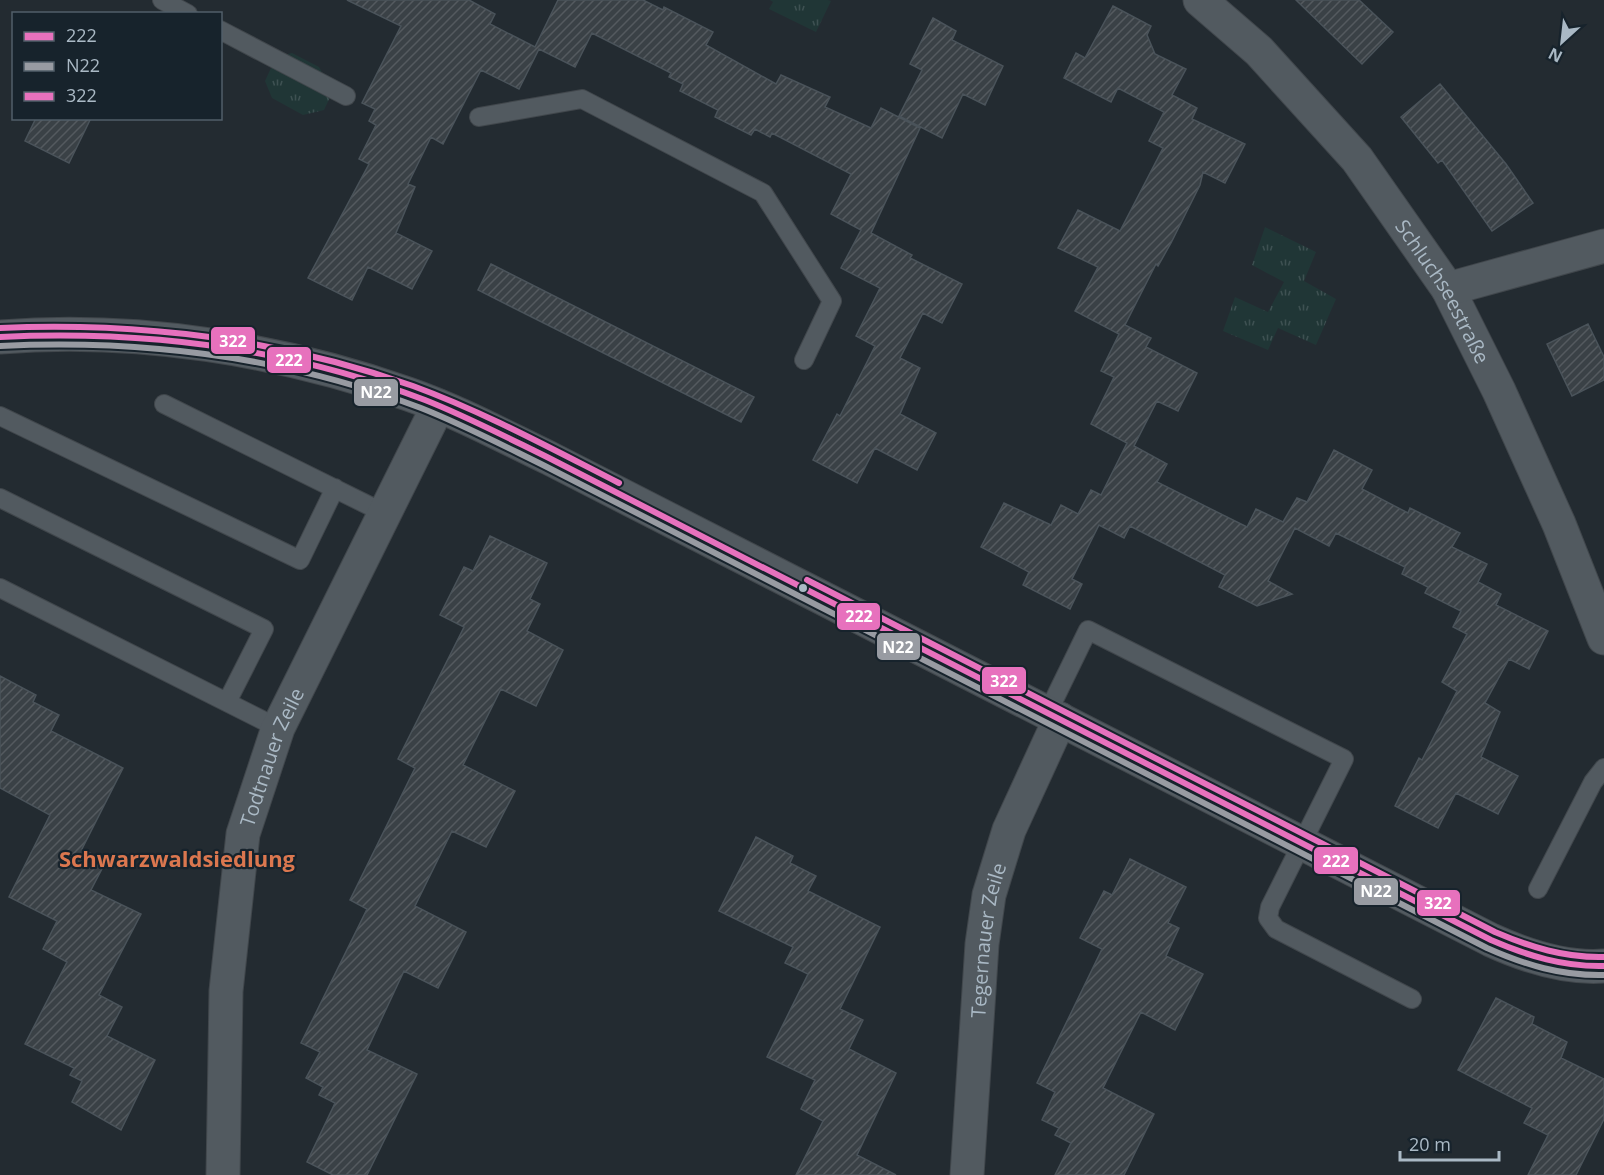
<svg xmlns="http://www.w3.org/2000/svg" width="1604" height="1175" font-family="'Open Sans',sans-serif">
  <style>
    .park { fill: url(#park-tufts) }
    .building { fill: url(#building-hatch); stroke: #4a535a; stroke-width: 1.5 }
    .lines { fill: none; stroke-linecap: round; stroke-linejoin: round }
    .lane-casing { stroke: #41474c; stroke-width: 20 }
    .street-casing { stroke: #41474c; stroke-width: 35 }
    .lane { stroke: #525a60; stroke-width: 18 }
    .street { stroke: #525a60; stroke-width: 33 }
    .bus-1-casing { stroke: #17232c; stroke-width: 10 }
    .bus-2-casing { stroke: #17232c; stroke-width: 10 }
    .bus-3-casing { stroke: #17232c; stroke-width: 10 }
    .bus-1 { stroke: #e771bd; stroke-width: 6 }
    .bus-2 { stroke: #989ba2; stroke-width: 6 }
    .bus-3 { stroke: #e771bd; stroke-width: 6 }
    .bus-dot { fill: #aab9c5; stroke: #17232c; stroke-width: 2 }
    .labels { text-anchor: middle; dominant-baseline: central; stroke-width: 4.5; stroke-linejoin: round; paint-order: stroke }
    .street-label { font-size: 20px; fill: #aab9c5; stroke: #17232c }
    .quarter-label { font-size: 22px; font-weight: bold; fill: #db774f; stroke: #17232c }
    .line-badge { stroke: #17232c; stroke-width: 2 }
    .badge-label { font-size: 16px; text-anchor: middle; font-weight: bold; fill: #fff }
  </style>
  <defs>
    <pattern id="park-tufts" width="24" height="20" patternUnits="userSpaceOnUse" patternTransform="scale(1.5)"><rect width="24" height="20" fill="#203636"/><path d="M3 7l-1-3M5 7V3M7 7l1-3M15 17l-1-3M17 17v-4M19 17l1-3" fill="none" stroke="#3e5152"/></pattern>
    <pattern id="building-hatch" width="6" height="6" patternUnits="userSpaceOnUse" patternTransform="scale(1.5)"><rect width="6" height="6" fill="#3a4146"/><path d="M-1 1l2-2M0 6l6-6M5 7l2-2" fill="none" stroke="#545a5f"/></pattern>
  </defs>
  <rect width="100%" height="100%" fill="#232b31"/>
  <path class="park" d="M 770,0 L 828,0 L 831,1 L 816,32 L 769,9 L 773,2 Z
    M 292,53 L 319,67 L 333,91 L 324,110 L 303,115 L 272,98 L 265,81 L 276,57 Z
    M 1265,227 L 1316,252 L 1304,281 L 1336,299 L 1316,345 L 1278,328 L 1268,350 L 1223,331 L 1235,297 L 1268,312 L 1284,282 L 1252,265 Z"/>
  <path class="building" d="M 347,0 L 469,0 L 495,14 L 490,24 L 535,47 L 558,0 L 643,0 L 663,10 L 664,7 L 713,32 L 706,45 L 776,84 L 781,75 L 830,97 L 825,107 L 871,128 L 881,108 L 920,128 L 871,233 L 912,255 L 910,258 L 962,284 L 942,323 L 923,313 L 900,358 L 920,368 L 900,414 L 936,433 L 917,470 L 875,448 L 857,483 L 813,460 L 837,414 L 840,416 L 875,346 L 856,336 L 880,288 L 841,268 L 861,230 L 831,214 L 851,174 L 772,133 L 770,137 L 755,129 L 751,135 L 715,117 L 718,110 L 680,91 L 683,84 L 669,77 L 671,73 L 592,33 L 575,67 L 539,49 L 519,89 L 481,70 L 443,144 L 431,137 L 408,184 L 415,187 L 396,233 L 432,251 L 412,289 L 368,267 L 352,300 L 308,278 L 369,164 L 359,159 L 376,125 L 369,121 L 375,109 L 362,103 L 401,26 Z
    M 1296,0 L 1359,0 L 1393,32 L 1362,64 Z
    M 1113,6 L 1151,26 L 1147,35 L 1155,54 L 1186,69 L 1172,95 L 1197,108 L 1192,119 L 1245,144 L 1225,183 L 1203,172 L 1200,185 L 1171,243 L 1158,266 L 1156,264 L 1125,325 L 1151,338 L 1146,347 L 1197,373 L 1178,411 L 1157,401 L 1134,446 L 1167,464 L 1157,482 L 1247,527 L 1256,509 L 1283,522 L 1297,498 L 1307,502 L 1334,450 L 1372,470 L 1362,489 L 1408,513 L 1410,508 L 1460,533 L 1452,547 L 1487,564 L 1478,582 L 1501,594 L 1496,605 L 1548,631 L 1529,669 L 1509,659 L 1485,703 L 1500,712 L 1481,757 L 1518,776 L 1498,814 L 1456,793 L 1438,828 L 1395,806 L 1419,758 L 1422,760 L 1457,691 L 1442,682 L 1467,634 L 1453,627 L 1461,611 L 1425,593 L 1428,587 L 1402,574 L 1405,567 L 1336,533 L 1329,546 L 1295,528 L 1268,581 L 1292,594 L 1257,606 L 1219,587 L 1225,575 L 1177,550 L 1130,526 L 1124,538 L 1099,525 L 1072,579 L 1082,584 L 1070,609 L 1023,585 L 1029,572 L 981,547 L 1004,503 L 1051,525 L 1061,505 L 1078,514 L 1091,490 L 1101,495 L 1127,443 L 1091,424 L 1114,377 L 1101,371 L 1119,334 L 1075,311 L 1098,267 L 1058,248 L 1078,210 L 1120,231 L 1163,148 L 1149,141 L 1164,112 L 1118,88 L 1111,102 L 1064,78 L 1076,53 L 1085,58 Z
    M 933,18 L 956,31 L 952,40 L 1003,66 L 985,105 L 963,94 L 942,138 L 899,116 L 922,70 L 910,64 Z
    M 1440,84 L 1506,164 L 1533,203 L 1492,231 L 1442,160 L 1438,163 L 1401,117 Z
    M 36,118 L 91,118 L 69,163 L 25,141 Z
    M 491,264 L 754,397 L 741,422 L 478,290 Z
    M 1588,324 L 1604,357 L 1604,380 L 1572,396 L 1547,344 Z
    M 490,536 L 547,563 L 530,599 L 540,604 L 527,631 L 563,650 L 536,706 L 501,689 L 463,765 L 515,791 L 486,847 L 452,831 L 415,906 L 466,932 L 438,988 L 404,971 L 367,1050 L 417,1074 L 367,1175 L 333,1175 L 307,1162 L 335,1103 L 319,1095 L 323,1087 L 306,1078 L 320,1052 L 301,1043 L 367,909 L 350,900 L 415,768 L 398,759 L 464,627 L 440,615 L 464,567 L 473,571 Z
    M 0,676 L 36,695 L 33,702 L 59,715 L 51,731 L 123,768 L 82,849 L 106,861 L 91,890 L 141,914 L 99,995 L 122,1007 L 107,1036 L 155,1060 L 121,1130 L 72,1102 L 82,1081 L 70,1075 L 74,1068 L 25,1044 L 67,962 L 43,949 L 57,921 L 9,897 L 50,815 L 0,788 Z
    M 756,837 L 793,856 L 790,863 L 816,876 L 808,891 L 880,927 L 840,1009 L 863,1020 L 849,1049 L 896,1073 L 857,1155 L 896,1175 L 796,1175 L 823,1121 L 801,1109 L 815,1080 L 767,1057 L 808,974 L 785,963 L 793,947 L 719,911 Z
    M 1130,859 L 1186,887 L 1168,923 L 1179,928 L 1166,956 L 1203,974 L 1175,1030 L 1141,1012 L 1103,1088 L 1154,1114 L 1124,1175 L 1055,1175 L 1071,1143 L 1055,1135 L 1059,1128 L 1042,1120 L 1055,1092 L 1037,1083 L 1102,949 L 1080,938 L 1104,891 L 1112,895 Z
    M 1496,998 L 1534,1017 L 1532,1024 L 1567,1042 L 1561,1058 L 1604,1079 L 1604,1119 L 1576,1175 L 1528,1175 L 1548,1135 L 1524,1123 L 1532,1108 L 1458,1070 Z"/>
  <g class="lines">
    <g class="lane-casing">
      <path id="lane" d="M 162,0 L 188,14
        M 220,30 L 346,96
        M 479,117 L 582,99 L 763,193 L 832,301 L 804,360
        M 164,404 L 384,513
        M 0,416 L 300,560 L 335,488
        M 0,498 L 264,629 L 227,702
        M 0,588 L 278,728
        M 1048,712 L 1088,630 L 1344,759 L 1270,907 L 1268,918 L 1276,929 L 1412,999
        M 1538,889 L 1593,782 L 1604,768"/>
    </g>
    <g class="street-casing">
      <g id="street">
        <path id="s1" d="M 1200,0 L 1259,51 L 1357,159 L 1448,289 L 1499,391 L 1559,524 L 1604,638"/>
        <path d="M 1448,289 L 1604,246"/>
        <path d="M 0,337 C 137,326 279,349 408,394 C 457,411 503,436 549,458 L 1491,940 C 1526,956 1565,969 1604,966"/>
        <path id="s2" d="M 223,1175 L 226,991 L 243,834 L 278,728 L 438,406"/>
        <path id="s3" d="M 967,1175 L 982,944 L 989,895 L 1009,830 L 1060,719"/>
      </g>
    </g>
    <use href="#lane" class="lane"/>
    <use href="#street" class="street"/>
    <g class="bus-1-casing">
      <path id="bus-1" d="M 0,337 C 144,330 289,348 425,400 C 468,417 508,438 549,458 L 1491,940 C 1528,956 1564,967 1604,966"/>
    </g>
    <g class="bus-2-casing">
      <path id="bus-2" d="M 0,346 C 144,339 286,357 421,408 C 464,425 504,446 545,466 L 1487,948 C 1525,965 1562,976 1604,975"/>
    </g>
    <g class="bus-3-casing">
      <path id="bus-3" d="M 0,328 C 141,322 280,339 413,386 C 484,412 552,449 619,483
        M 807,580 L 1495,932 C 1530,947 1565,958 1604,957"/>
    </g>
    <use href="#bus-1" class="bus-1"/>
    <use href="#bus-2" class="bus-2"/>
    <use href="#bus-3" class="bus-3"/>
  </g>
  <circle class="bus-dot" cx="803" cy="588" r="5"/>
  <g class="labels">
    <g class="street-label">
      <text stroke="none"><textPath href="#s1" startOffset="382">Schluchseestraße</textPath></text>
      <text stroke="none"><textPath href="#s2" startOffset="424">Todtnauer Zeile</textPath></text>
      <text stroke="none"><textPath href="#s3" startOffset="236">Tegernauer Zeile</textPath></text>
    </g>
    <g class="quarter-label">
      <text x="177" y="858">Schwarzwaldsiedlung</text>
    </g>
  </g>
  <g class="line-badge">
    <rect x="210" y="326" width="46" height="29" rx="6" fill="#e771bd"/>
    <rect x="266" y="346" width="46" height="28" rx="6" fill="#e771bd"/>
    <rect x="353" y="378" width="46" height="29" rx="6" fill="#989ba2"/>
    <rect x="836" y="602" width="45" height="29" rx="6" fill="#e771bd"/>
    <rect x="876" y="632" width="45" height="29" rx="6" fill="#989ba2"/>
    <rect x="981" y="666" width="46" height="29" rx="6" fill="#e771bd"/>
    <rect x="1313" y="846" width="46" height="29" rx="6" fill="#e771bd"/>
    <rect x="1353" y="877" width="46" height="29" rx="6" fill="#989ba2"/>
    <rect x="1416" y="889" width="45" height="28" rx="6" fill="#e771bd"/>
  </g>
  <g class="badge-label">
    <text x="233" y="347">322</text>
    <text x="289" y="366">222</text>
    <text x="376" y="398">N22</text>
    <text x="859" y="622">222</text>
    <text x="898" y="653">N22</text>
    <text x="1004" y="687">322</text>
    <text x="1336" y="867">222</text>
    <text x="1376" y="897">N22</text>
    <text x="1438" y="909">322</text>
  </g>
  <rect x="12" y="12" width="210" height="108" fill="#17232c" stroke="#525f69" stroke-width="1.5"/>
  <rect x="24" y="32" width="30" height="9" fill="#e771bd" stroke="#525f69" stroke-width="1.5"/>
  <text x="66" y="42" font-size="18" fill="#aab9c5">222</text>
  <rect x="24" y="62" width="30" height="9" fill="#989ba2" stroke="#525f69" stroke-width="1.5"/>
  <text x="66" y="72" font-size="18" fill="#aab9c5">N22</text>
  <rect x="24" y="92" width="30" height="9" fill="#e771bd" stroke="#525f69" stroke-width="1.5"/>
  <text x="66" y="102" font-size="18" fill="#aab9c5">322</text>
  <g transform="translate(1562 42) rotate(207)" stroke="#17232c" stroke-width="4.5" paint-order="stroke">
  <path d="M0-4.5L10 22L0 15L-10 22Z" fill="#aab9c5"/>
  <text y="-9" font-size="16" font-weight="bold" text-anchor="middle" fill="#aab9c5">N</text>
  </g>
  <path d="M1400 1151v9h99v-9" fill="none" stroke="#aab9c5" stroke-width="3"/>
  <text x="1409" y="1151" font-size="18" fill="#aab9c5" stroke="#17232c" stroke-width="4.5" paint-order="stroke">20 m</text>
</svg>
